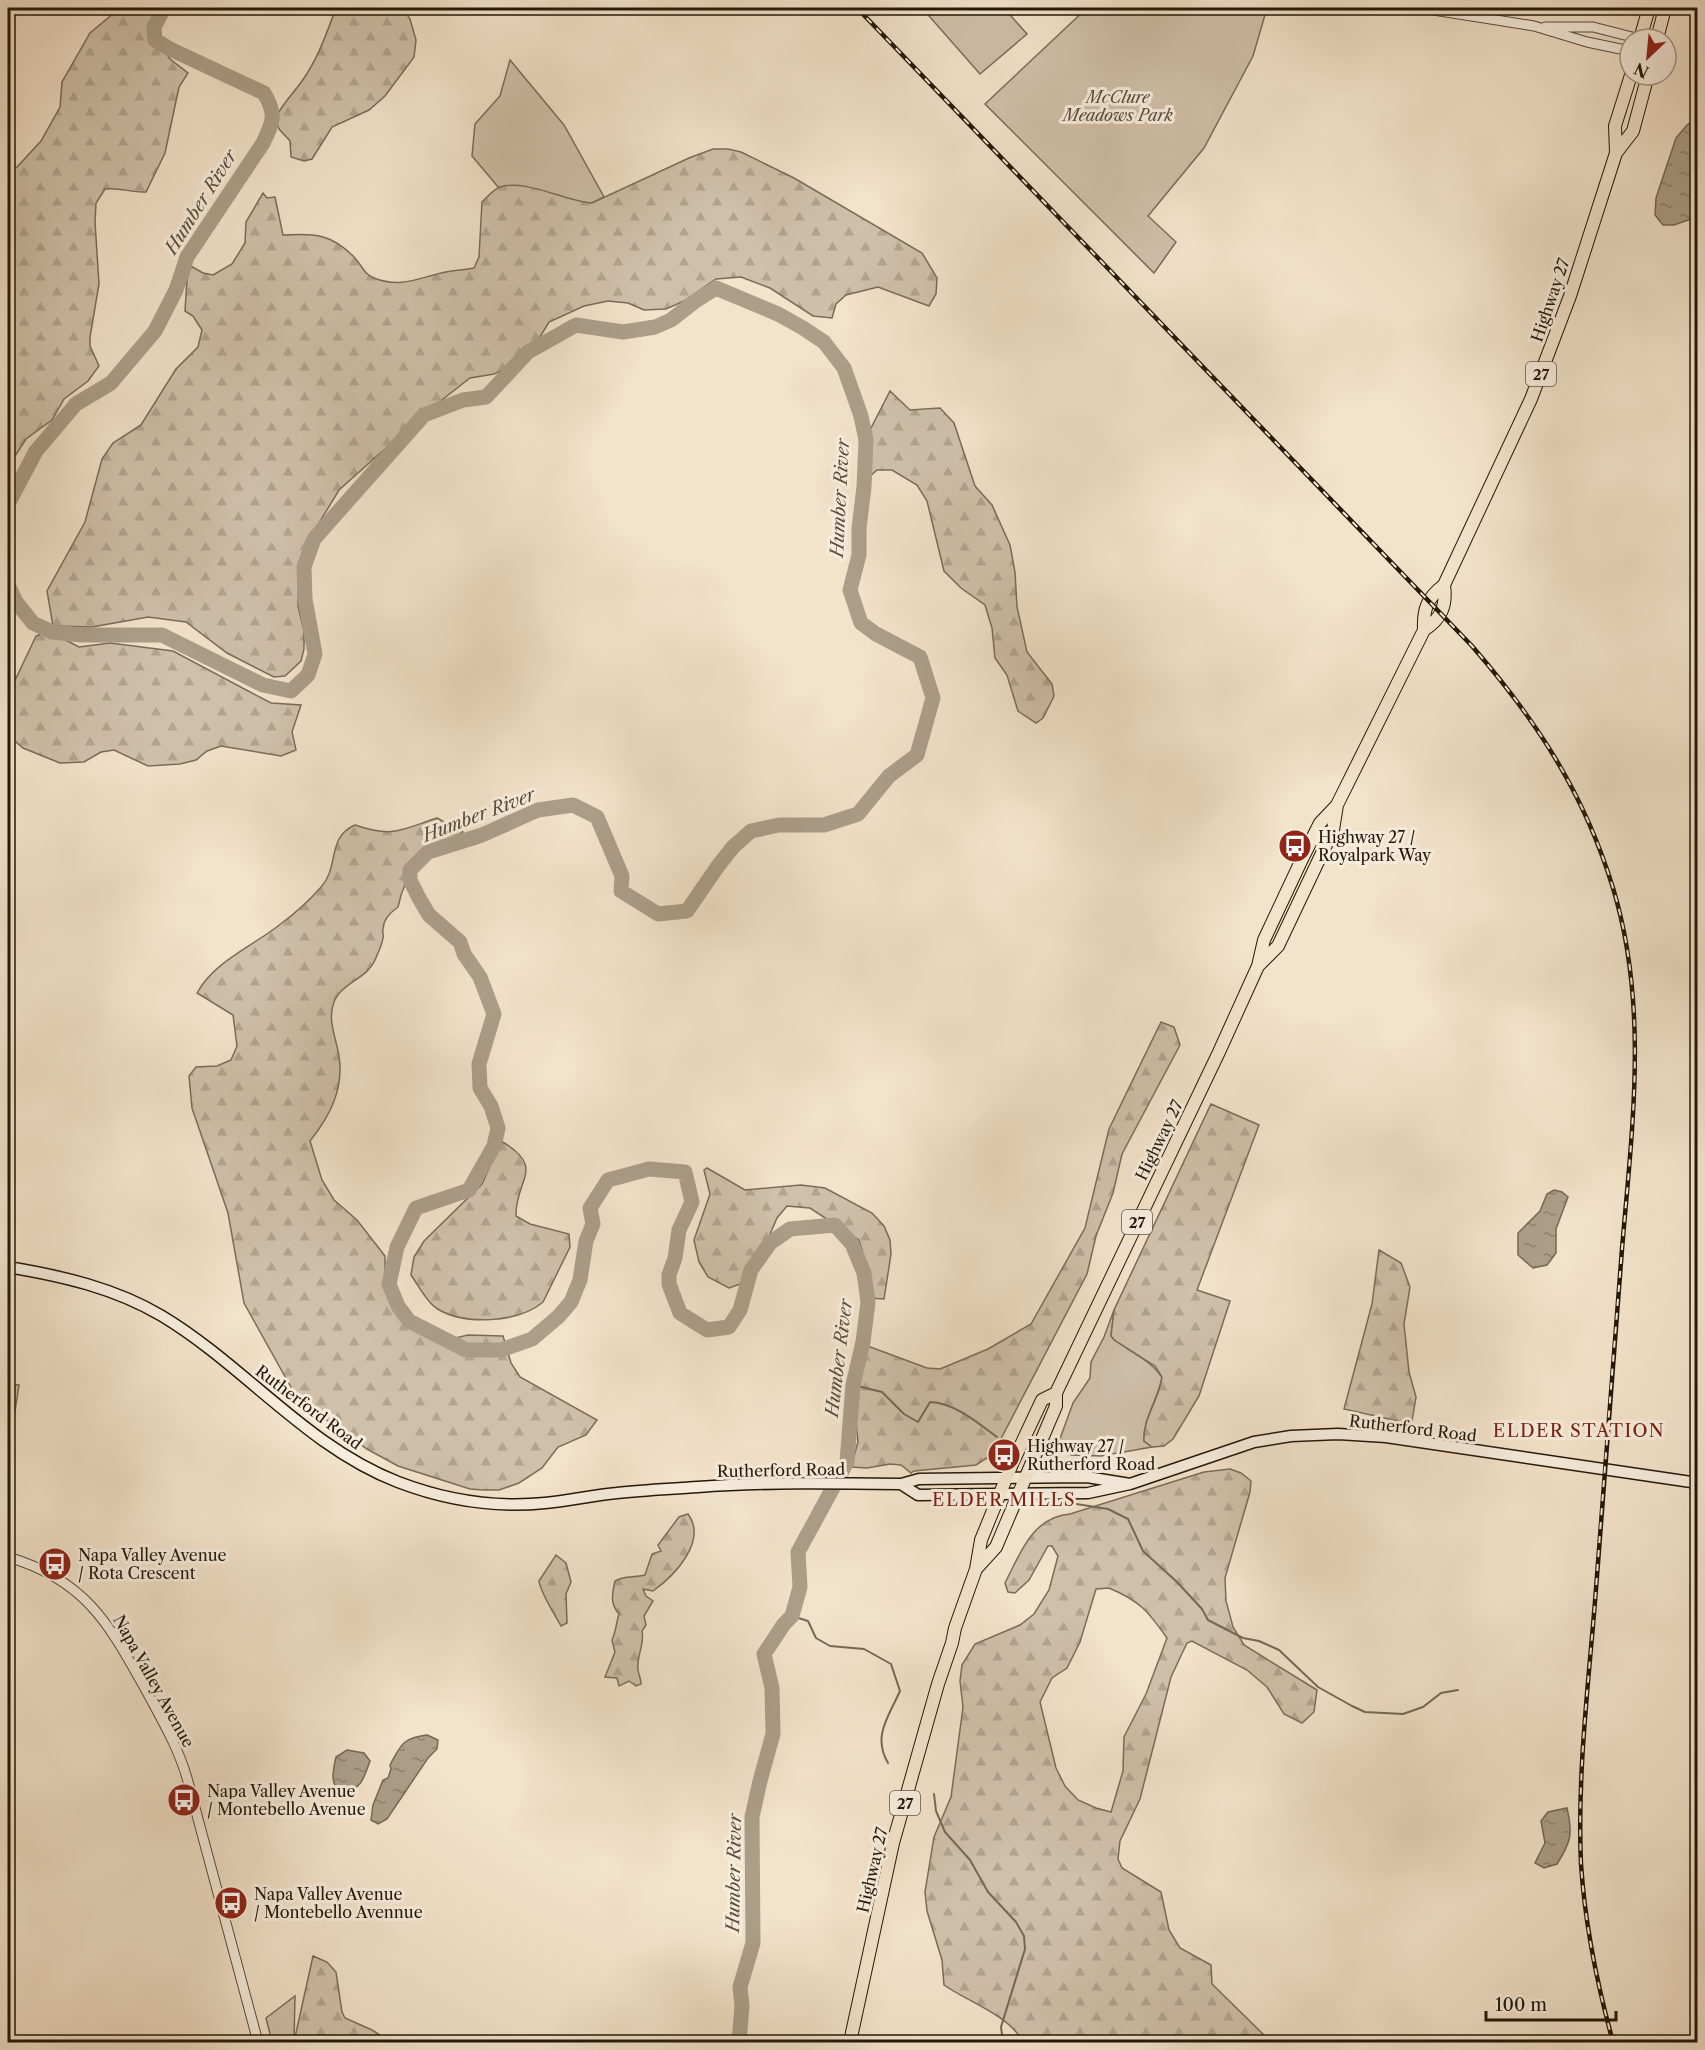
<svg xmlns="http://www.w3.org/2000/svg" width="1705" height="2050" font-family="'Libre Caslon Text',serif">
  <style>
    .green { fill: #d0c0aa; stroke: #7a6c5a; stroke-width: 1.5 }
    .forest { fill: url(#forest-firs); stroke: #7a6c5a; stroke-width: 1.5; fill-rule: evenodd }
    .water { fill: url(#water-ripples); stroke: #756856; stroke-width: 1.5 }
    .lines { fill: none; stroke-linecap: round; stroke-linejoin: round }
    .stream { stroke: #756856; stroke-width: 2 }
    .river { stroke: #ac9e89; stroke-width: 15 }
    .tertiary-casing { stroke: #574b3a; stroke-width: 11 }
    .secondary-casing { stroke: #231809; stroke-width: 13 }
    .primary-casing { stroke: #231809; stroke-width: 14 }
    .tertiary { stroke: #f7eddd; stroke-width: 9 }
    .secondary { stroke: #f7eddd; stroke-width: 10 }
    .primary { stroke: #f3e3cb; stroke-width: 12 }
    .rail-casing { stroke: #231809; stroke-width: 4.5 }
    .rail { stroke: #f7eddd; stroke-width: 2; stroke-dasharray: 7; stroke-linecap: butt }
    .labels { text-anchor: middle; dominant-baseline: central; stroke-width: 6; stroke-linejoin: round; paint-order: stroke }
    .shield { fill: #f7eddd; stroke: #635849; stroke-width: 1.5 }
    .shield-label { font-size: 15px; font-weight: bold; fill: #231809 }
    .park-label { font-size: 16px; font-style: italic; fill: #574a39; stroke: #f7eddd }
    .street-label { font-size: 16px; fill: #231809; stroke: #f7eddd }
    .poi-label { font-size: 16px; fill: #231809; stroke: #f7eddd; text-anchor: start }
    .water-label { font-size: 18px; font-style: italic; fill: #5a4e3c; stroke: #f7eddd }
    .neighbourhood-label { font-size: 18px; letter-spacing: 1.5px; fill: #7a1f14; stroke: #f7eddd }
  </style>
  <defs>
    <pattern id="forest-firs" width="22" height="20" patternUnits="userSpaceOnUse" patternTransform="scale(1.5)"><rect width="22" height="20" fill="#d0c0aa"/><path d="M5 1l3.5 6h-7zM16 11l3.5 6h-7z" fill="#b2a491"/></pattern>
    <pattern id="water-ripples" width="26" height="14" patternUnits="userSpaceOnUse" patternTransform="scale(1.5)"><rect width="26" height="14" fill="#ac9e89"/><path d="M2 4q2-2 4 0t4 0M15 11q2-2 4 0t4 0" fill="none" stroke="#8c806e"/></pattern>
  </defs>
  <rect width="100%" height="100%" fill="#f3e3cb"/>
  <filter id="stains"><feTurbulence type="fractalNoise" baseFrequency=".00333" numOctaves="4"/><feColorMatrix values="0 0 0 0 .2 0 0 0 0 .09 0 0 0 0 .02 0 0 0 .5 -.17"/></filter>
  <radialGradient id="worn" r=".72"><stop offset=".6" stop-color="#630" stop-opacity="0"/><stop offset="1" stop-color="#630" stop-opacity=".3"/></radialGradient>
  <path class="green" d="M 922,8 L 1004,8 L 1027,34 L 980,74 Z
    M 1087,8 L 1267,8 L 1253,56 L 1204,148 L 1148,216 L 1176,242 L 1154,273 L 985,104 Z
    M 510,60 L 564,125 L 604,197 L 592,203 L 579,202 L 520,186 L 499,188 L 472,156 L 475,124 L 500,96 Z
    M 1114,1310 L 1111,1336 C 1127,1352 1149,1358 1162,1377 C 1158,1400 1143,1418 1144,1441 L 1152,1447 L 1101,1456 L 1071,1455 L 1058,1444 L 1073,1403 L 1090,1378 L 1091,1362 L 1104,1337 Z
    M 8,1384 L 19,1385 L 13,1424 L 8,1423 Z
    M 295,1996 L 294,2042 L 272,2042 L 266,2018 Z"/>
  <path class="forest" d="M 120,8 L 165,8 L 154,16 L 151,30 L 170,59 L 188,73 L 179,87 L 165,153 L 146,192 C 132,193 120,187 105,189 L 96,203 L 95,222 L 99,284 L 90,337 L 90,346 L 99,366 L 88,381 L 64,399 L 52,420 L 26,439 L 8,467 L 8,168 L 17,167 L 41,141 L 60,107 L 62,82 L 90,33 Z
    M 336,8 L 403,8 L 410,19 L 416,40 L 414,57 L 385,96 L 369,110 L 332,127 L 312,159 L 304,161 L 291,157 L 290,141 L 279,129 L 275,119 C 282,104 293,94 302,81 C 318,59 327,32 336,8 Z
    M 713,149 L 728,149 L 741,152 L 794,178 L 922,253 L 937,278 L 936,294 L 929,306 L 878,287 L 846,295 L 836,304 L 832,318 L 813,316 L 770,288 L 741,277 L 716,279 L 684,301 L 666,309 L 644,310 L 628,303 L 608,301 L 584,306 L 549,322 L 535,345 L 519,362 L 494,374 L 470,378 L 424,414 L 339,490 L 313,533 L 299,565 L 298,606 L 304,631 L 304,649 L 301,661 L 285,676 L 274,677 L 227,653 L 186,622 L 148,617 L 92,627 L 53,626 L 47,591 L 85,522 L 102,459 L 113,443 L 141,425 L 176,369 L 198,347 L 202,330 L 193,316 L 185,311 L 187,279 L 191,266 L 203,273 L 213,275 L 232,264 L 245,243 L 246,222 L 263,193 L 267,198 L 275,197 L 283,235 C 315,233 332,234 355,258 C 362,266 364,274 374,278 C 402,289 420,277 446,272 C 456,270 465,270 474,268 L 479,257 L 482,202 C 487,197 494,189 500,187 C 527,179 564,201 592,203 L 689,158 Z
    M 890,391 L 910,410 L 940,408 L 954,423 L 975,486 L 992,505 L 1010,545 L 1015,572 L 1017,607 L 1027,652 L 1052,684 L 1054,696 L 1043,718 L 1036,723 L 1018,711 L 1007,675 L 995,658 L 992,628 L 985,605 L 961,588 L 944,571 L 927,501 L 917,485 L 892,470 L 877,470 L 868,478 L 869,432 Z
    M 48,631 L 79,647 L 110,643 L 173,651 L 271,703 L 301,705 L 292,732 L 296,750 L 281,756 L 221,746 L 207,751 L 196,760 L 180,764 L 148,766 L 114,750 L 101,752 L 84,762 L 60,763 L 23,748 L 8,735 L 8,709 L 10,691 L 36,636 Z
    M 437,818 L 463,832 C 429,856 407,863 398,907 C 391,912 383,919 383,929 C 382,931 384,936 383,938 C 382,945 378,953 375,960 C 367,979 342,982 334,1002 C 327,1020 336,1037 339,1056 C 344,1089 330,1116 310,1141 L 322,1180 L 334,1200 L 357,1220 L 385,1256 L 385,1270 L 400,1312 L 412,1329 L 438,1342 L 468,1335 L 503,1336 L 511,1363 L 520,1377 L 597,1420 L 586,1435 L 558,1447 L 542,1468 L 519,1483 L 499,1490 L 483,1490 L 470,1489 L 398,1466 L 367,1449 L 313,1410 L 292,1389 L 244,1303 L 228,1213 L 192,1108 L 189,1076 L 196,1067 L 217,1066 L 231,1060 L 237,1046 L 233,1015 L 197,993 C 214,962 251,947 278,926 C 293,915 310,900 322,886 C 339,866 327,837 355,825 C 393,838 401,830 437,818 Z
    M 1161,1022 L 1174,1027 L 1180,1045 L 1122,1154 L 1113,1193 L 1096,1236 L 1087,1274 L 993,1454 L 976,1465 L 914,1471 L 911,1473 L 901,1465 L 890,1464 L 867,1468 L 851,1467 L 858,1442 L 856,1422 L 858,1383 L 865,1345 L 927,1368 L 940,1369 L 988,1349 L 1031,1324 L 1085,1228 L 1109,1129 Z
    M 1211,1104 L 1259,1125 L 1197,1290 L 1230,1301 L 1199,1396 L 1173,1439 L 1164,1446 L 1152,1447 L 1144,1441 C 1143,1417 1159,1401 1162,1377 L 1155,1366 L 1114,1340 L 1111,1336 L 1114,1310 Z
    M 501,1141 C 547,1168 515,1179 516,1216 L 530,1224 L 569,1234 L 570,1247 L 543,1302 C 518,1323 464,1326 436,1308 C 426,1301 418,1285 411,1275 L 414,1257 L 424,1241 L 482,1184 Z
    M 707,1168 L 745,1190 L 801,1185 L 825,1188 L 872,1213 L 884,1226 L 890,1240 L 891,1254 L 884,1299 L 868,1298 L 868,1270 L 859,1240 L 810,1208 L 787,1206 L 777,1218 L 754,1271 L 743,1283 L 729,1288 L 708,1277 L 699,1262 L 694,1240 L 710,1194 L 704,1170 Z
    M 1379,1250 L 1401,1263 L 1410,1287 L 1404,1324 L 1409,1372 L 1416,1397 L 1412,1421 L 1407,1423 L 1344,1409 L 1372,1304 Z
    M 1230,1469 L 1241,1473 L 1251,1481 L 1250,1492 L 1225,1578 L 1226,1601 L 1233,1627 L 1244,1645 L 1317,1690 L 1314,1712 L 1302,1723 L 1284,1714 L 1267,1687 L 1247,1670 L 1192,1641 L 1187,1643 L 1171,1677 L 1140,1799 L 1120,1841 L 1118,1859 L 1122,1868 L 1161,1892 L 1169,1930 L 1180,1948 L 1211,1965 L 1212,1984 L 1268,2039 L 1266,2042 L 1023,2042 C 1009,2015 968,2002 944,1985 L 942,1960 L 927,1911 L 925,1892 L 934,1837 L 951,1797 L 963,1707 L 960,1681 L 962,1665 L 975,1644 L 1020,1625 L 1034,1614 L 1049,1590 L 1058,1556 L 1052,1546 L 1048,1546 L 1029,1580 L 1015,1593 L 1008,1592 L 1005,1583 C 1020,1554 1032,1517 1070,1514 L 1204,1472 ZM 1109,1588 C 1140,1601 1148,1611 1167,1638 L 1146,1694 L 1124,1737 L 1123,1771 L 1111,1812 L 1096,1808 L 1078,1800 L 1065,1786 L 1056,1768 L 1040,1702 L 1052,1678 L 1067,1668 L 1080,1642 L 1096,1589 Z
    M 688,1514 C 708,1541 674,1576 653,1591 L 643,1589 L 646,1596 L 653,1601 L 644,1616 L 646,1625 L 642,1631 C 645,1644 636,1657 638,1670 C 639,1676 641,1678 641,1684 L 636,1686 L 629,1681 L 619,1686 L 617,1678 L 605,1677 L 615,1652 L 612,1640 C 616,1632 616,1623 619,1614 C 610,1604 612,1594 615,1581 C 624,1575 634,1578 645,1575 L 652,1554 L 661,1551 L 658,1545 L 679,1517 Z
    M 556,1555 L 566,1563 L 571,1582 L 566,1594 L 567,1623 L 561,1626 C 554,1613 541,1594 539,1581 Z
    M 313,1956 L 327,1962 L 336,1972 L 342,2012 L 345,2018 L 372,2030 L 391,2042 L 294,2042 Z"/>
  <path class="water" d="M 1697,118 L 1697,217 L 1674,225 L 1663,225 L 1655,215 L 1656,198 L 1676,138 L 1687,125 Z
    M 1554,1190 L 1562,1192 L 1568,1197 L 1556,1229 L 1556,1253 L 1547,1265 L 1533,1268 L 1518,1255 L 1518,1233 L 1540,1211 L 1547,1194 Z
    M 427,1735 L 438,1740 L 437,1749 L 428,1758 L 387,1819 L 378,1824 L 371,1820 L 373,1805 L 383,1780 L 388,1778 L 391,1769 L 390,1765 C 401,1745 402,1738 427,1735 Z
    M 347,1750 L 364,1753 L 370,1761 C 363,1781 362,1787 342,1794 C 329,1784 333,1771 336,1757 Z
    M 1567,1808 C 1573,1834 1571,1842 1557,1864 L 1544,1868 L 1535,1863 L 1545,1843 L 1541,1821 L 1548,1812 Z"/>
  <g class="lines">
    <path class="stream" d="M 853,1385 L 882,1392 L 904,1414 L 918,1422 L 930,1402 C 955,1403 978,1423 997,1437
      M 1070,1503 L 1108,1509 L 1128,1519 L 1143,1551 L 1177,1582 L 1202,1609 L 1208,1620 L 1243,1638 L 1259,1641 L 1279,1650 L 1318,1687 L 1352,1706 L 1365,1712 L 1403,1714 L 1423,1707 L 1441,1693 L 1458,1690
      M 792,1616 L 808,1621 L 816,1638 L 830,1646 L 864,1649 L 891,1664 L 900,1691 C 889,1716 872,1736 888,1763
      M 934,1794 L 936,1811 L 945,1832 L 970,1860 L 988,1892 L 1016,1922 L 1024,1936 L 1025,1949 L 1001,2027 L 1003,2042"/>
    <path class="river" d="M 8,504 L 36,451 L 76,404 L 111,383 L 155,331 L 176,290 L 187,257 L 263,143 C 273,122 277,115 264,93 L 170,49 L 155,40 L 154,27 L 164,8
      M 8,585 L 16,602 L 33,623 L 52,632 L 81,635 L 162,635 L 263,685 L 291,691 L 308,675 L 315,654 L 305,599 L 304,567 L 314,539 L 424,415 L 463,400 L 486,397 L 528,352 L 576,325 L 623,332 L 655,327 L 671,320 L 694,302 L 716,288 L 778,314 L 803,328 L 824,342 L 844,368 L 861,416 L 866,440 L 864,487 L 859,528 L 859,555 L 850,590 L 861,623 L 876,634 L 920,657 L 933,698 L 917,755 L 889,776 L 858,814 L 824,825 L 779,825 L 751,831 L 733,847 L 718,866 L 687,911 L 658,914 L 621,891 L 622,876 L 597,817 L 573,805 L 538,810 L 482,835 L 428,852 L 410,870 L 410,880 L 419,898 L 429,915 L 460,942 L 464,954 L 480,977 L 494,1014 L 479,1064 L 480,1088 L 491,1106 L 498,1128 L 494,1146 L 469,1190 L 416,1208 L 397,1247 L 389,1284 L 398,1306 L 409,1321 L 466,1350 L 501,1350 L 532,1339 L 558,1317 L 571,1302 L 580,1280 L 586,1241 L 593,1224 L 590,1208 L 608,1180 L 649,1169 L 685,1172 L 692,1202 L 679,1230 L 675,1258 L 669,1275 L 669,1284 L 680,1313 L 707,1330 L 729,1327 L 740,1310 L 751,1270 L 770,1243 L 790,1229 L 835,1225 L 852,1244 L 864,1273 L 868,1302 L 863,1342 L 853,1385 L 847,1462 L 798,1552 L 800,1587 L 792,1616 L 784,1624 L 764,1654 L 772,1688 L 773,1734 L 760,1781 L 752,1817 L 753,1943 L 740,1987 L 742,2006 L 739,2042"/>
    <g class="tertiary-casing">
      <path id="tertiary" d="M 1421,8 L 1534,26 L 1587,42 L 1630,51
        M 1545,27 L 1593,27 L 1640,39
        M 8,1557 C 86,1580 109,1624 147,1692 C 162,1720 178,1747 187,1778 L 258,2042"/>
    </g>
    <g class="secondary-casing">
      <path id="secondary" d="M 8,1267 C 62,1276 115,1288 162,1316 C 245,1366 307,1447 398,1482 C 445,1500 495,1508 545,1503 C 569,1501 593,1495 617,1493 C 644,1490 671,1489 698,1487 C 765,1482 833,1483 901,1484 L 919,1479 L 1087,1477 L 1130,1484
        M 901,1484 L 918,1495 L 1088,1493 L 1130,1484 L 1254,1442 L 1291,1436 L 1338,1434 L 1386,1437 L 1698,1483"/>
    </g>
    <g class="primary-casing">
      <path id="primary" d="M 1640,39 L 1649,8
        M 1657,39 L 1665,8
        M 1616,153 L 1633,131 L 1648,75
        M 1424,630 C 1441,619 1447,606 1444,585
        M 1258,966 L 1278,946 L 1333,830 L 1337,805 L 1424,630 C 1423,609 1427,598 1444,585 L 1531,399 L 1570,296 L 1616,153 L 1615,126 L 1631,75
        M 976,1569 L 996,1547 L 1056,1406 L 1056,1393 L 1219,1052 L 1258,966 L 1264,940 L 1302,859 L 1320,823 L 1337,805
        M 850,2042 L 893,1843 L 938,1684 L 952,1643 L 955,1628 L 976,1569 L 981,1540 L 1012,1464 L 1042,1400 L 1056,1393"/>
    </g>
    <use href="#tertiary" class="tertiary"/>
    <use href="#secondary" class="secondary"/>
    <use href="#primary" class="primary"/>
    <g class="rail-casing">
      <path id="rail" d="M 857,8 L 1472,646 C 1537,721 1584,793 1613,888 C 1649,1006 1632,1129 1622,1249 C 1613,1362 1604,1475 1596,1589 C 1589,1680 1577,1772 1581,1864 C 1585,1925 1597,1984 1613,2042"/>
    </g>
    <use href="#rail" class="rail"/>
  </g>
  <defs>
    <g id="bus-disc" transform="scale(1.725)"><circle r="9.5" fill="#8f2418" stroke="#f7eddd"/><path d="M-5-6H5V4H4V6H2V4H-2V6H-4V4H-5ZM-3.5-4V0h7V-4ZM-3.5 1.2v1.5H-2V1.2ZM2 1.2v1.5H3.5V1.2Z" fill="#fff"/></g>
  </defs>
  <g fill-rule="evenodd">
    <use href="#bus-disc" x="1295" y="846"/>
    <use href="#bus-disc" x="1004" y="1455"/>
    <use href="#bus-disc" x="55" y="1564"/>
    <use href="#bus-disc" x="184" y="1800"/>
    <use href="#bus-disc" x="231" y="1903"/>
  </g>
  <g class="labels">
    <g class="shield">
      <rect x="1526" y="362" width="30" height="24" rx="4.5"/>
      <rect x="1122" y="1210" width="30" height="24" rx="4.5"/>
      <rect x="890" y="1791" width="30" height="24" rx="4.5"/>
    </g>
    <g class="shield-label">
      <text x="1541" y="374">27</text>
      <text x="1137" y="1222">27</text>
      <text x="905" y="1803">27</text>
    </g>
    <g class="park-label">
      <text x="1118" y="97">McClure<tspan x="1118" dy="18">Meadows Park</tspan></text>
    </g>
    <g class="street-label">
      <text transform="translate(1550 300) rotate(-71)">Highway 27</text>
      <text transform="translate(1159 1140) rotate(-64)">Highway 27</text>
      <text transform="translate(309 1407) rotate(37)">Rutherford Road</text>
      <text transform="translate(1413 1428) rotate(7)">Rutherford Road</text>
      <text transform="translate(781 1470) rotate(-1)">Rutherford Road</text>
      <text transform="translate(154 1681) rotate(61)">Napa Valley Avenue</text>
      <text transform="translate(872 1870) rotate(-77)">Highway 27</text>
    </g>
    <g class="poi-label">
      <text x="1318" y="837">Highway 27 /<tspan x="1318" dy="18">Royalpark Way</tspan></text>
      <text x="1027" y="1446">Highway 27 /<tspan x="1027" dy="18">Rutherford Road</tspan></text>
      <text x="78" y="1555">Napa Valley Avenue<tspan x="78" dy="18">/ Rota Crescent</tspan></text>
      <text x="207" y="1791">Napa Valley Avenue<tspan x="207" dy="18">/ Montebello Avenue</tspan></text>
      <text x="254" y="1894">Napa Valley Avenue<tspan x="254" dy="18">/ Montebello Avennue</tspan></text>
    </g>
    <g class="water-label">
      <text transform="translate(201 202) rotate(-58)">Humber River</text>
      <text transform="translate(840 498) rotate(-87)">Humber River</text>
      <text transform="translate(479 815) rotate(-21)">Humber River</text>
      <text transform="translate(839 1358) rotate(-83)">Humber River</text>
      <text transform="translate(734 1873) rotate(-89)">Humber River</text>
    </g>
    <g class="neighbourhood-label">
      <text x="1579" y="1431">ELDER STATION</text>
      <text x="1004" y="1500">ELDER MILLS</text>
    </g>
  </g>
  <rect width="1705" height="2050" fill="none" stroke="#f3e3cb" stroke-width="30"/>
  <rect x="9" y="9" width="1687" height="2032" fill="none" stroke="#231809" stroke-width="3"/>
  <rect x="15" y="15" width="1675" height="2020" fill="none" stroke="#231809" stroke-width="1.5"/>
  <g transform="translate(1648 57) rotate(206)"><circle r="28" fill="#f7eddd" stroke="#a29888" stroke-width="1.5"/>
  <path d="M0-4.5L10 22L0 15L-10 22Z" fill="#8f2418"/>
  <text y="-9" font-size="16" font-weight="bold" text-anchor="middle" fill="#231809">N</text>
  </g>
  <path d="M1486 2011v9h130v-9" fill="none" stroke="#231809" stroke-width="3"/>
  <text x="1495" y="2011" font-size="18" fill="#231809" stroke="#f7eddd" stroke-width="4.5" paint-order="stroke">100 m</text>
  <rect width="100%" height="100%" filter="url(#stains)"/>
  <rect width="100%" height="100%" fill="url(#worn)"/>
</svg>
